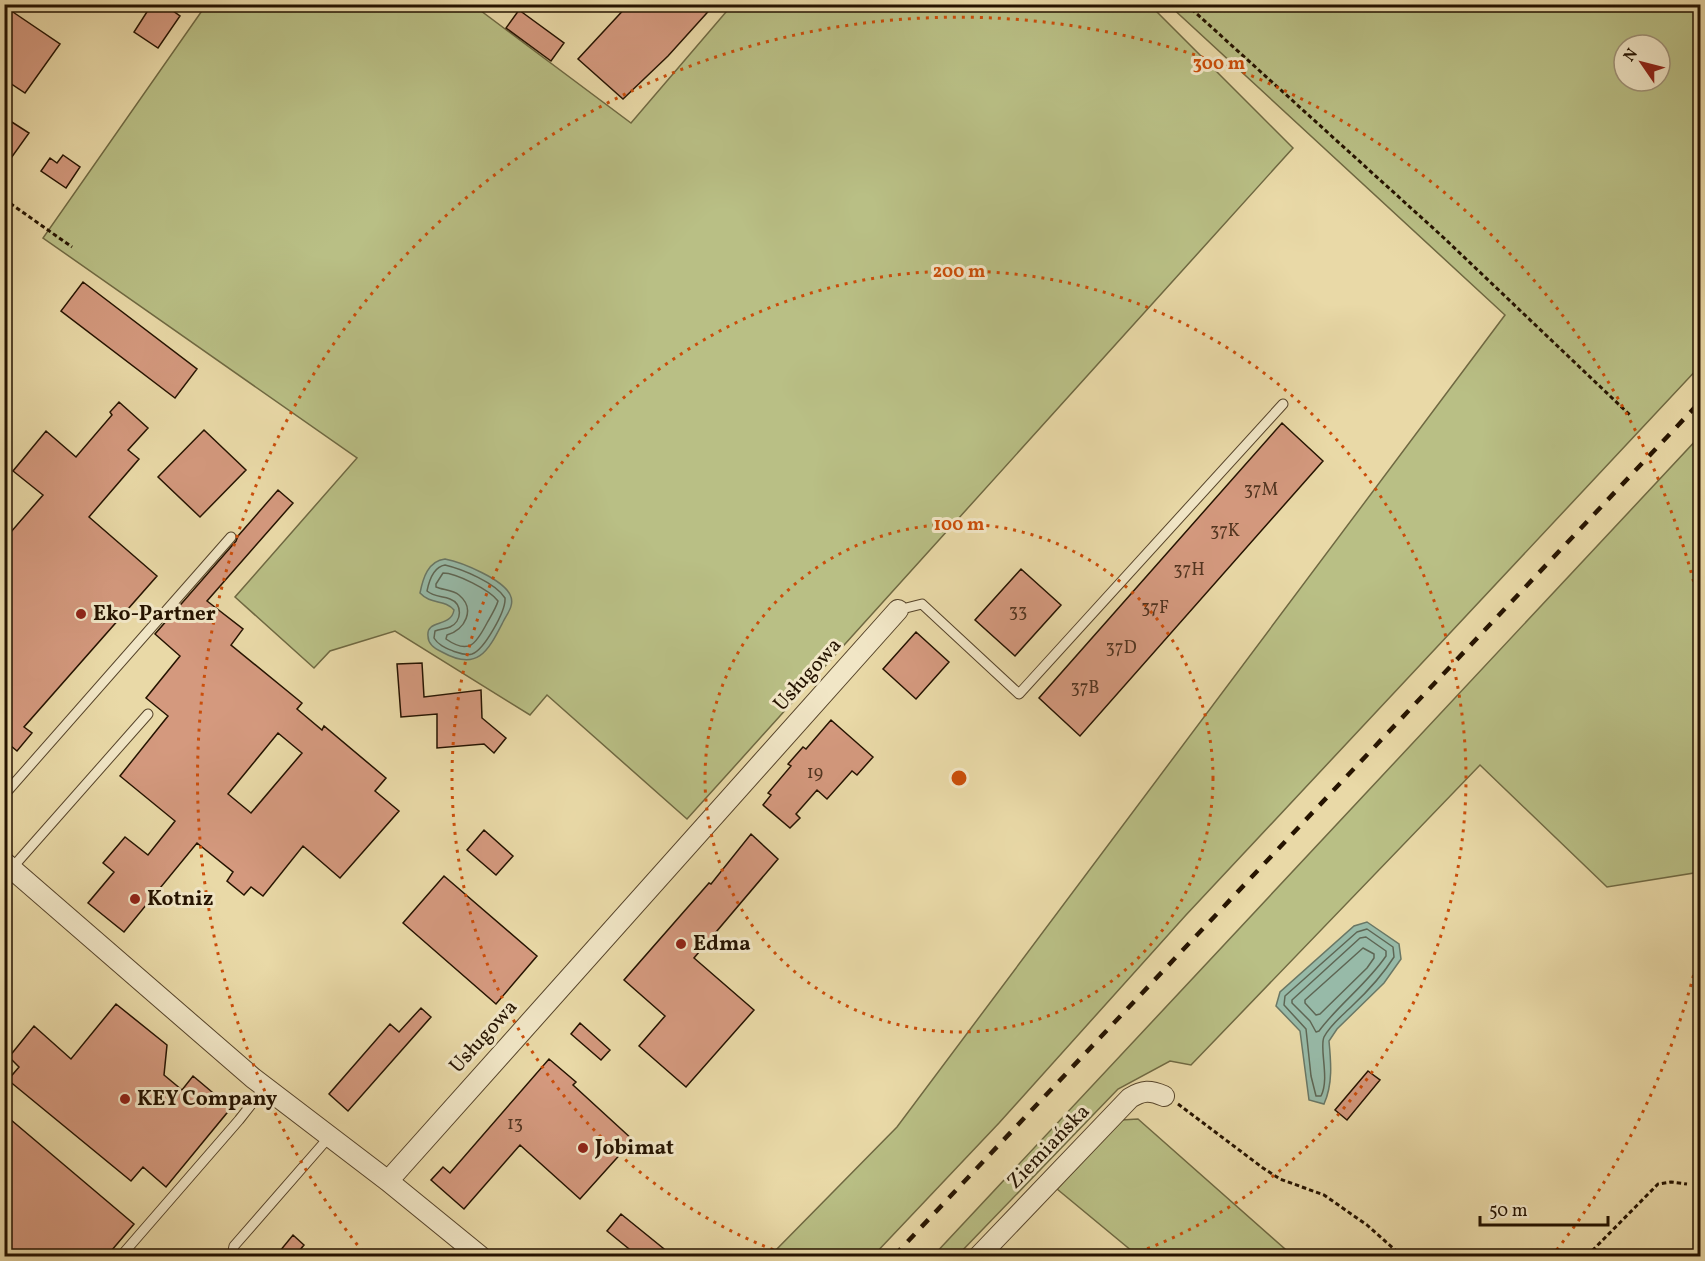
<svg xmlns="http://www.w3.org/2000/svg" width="1705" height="1261" font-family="Vollkorn,serif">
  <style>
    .green { fill: #b9bf85; stroke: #6f6942; stroke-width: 1.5; fill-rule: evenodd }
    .water { fill: #97baa8; stroke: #697765; stroke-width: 1.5 }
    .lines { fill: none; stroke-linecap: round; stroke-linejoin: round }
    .shore { stroke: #5e6654; stroke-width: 1.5 }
    .building { fill: #d4997e; stroke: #251300; stroke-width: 1.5; fill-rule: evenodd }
    .lane-casing { stroke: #56442a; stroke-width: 11 }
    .street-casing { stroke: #56442a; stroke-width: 22 }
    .path { stroke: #251300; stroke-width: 3; stroke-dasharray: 4.5 3; stroke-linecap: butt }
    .lane { stroke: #f1e6c6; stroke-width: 9 }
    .street { stroke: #f1e6c6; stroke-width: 20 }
    .rail { stroke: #251300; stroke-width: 4.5; stroke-dasharray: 10 10; stroke-linecap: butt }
    .ring { fill: none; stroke: #cb4e0a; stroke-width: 3; stroke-dasharray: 3 6 }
    .poi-dot { fill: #8f2418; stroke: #f1e6c6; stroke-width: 2 }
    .labels { text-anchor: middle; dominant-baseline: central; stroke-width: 6; stroke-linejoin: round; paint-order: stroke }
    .number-label { font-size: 18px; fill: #513420 }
    .poi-label { font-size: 21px; font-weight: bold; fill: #251300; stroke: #f1e6c6; text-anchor: start }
    .street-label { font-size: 21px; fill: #251300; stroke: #f1e6c6 }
    .centre { fill: #cb4e0a; stroke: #f1e6c6; stroke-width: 3 }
    .ring-label { font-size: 18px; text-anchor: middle; font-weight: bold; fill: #cb4e0a; stroke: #f1e6c6; stroke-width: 6; stroke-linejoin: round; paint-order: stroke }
  </style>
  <rect width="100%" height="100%" fill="#e9d9a7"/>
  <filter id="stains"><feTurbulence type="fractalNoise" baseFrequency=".00333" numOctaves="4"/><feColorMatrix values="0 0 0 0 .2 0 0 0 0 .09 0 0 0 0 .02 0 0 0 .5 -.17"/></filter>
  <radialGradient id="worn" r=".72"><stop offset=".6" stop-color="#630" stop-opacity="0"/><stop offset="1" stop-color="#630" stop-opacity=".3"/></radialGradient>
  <path class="green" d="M 206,5 L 473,5 L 631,123 L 732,5 L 1150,5 L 1293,148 L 687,819 L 547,695 L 530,715 L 395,631 L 330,651 L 314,668 L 235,597 L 357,458 L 43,238 Z
    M 1169,5 L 1700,5 L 1700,366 L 1186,915 L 999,1123 L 873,1256 L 770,1256 L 897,1127 L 1505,315 ZM 1624,45 L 1660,45 L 1660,81 L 1624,81 Z
    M 1700,436 L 1700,872 L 1607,887 L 1480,765 L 1191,1065 L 1170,1061 L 1118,1089 L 957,1256 L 933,1256 Z
    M 1138,1119 L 1293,1256 L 1138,1256 L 1057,1189 L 1121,1120 Z"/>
  <path class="water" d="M 445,559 C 461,562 506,580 511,597 C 514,606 507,614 503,622 C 488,651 478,672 442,652 C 435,649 428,644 428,636 C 426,619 451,628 454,610 C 445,599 431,605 420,593 C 423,578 428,561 445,559 Z
    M 1367,922 L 1399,944 L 1401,959 L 1384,983 L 1337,1029 L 1329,1041 C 1331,1062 1333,1084 1324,1104 L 1309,1100 L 1300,1031 L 1276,1006 L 1280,992 L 1354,926 Z"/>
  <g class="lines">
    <path class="shore" d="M 445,565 C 462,569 496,583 505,598 C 506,611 484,650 472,654 C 465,656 459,653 453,651 C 446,648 438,645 434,638 L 435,631 C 440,629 445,629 450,627 C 462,622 463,604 450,599 C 442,596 434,597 427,591 C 429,581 433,567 445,565 Z
      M 443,573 C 456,573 490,590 498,601 C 496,608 491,616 487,623 C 476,644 469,655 446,639 L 447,635 C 465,630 476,609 459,595 C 453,590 443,590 436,587 L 436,584 Z
      M 1367,929 L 1393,947 L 1394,957 C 1382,976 1368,991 1352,1006 C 1343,1015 1330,1025 1324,1037 C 1319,1048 1330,1079 1321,1096 L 1316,1096 L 1311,1076 L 1306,1029 L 1284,1005 L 1285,996 L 1357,932 Z
      M 1366,937 L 1386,951 L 1386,956 C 1367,984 1339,1004 1319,1031 L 1316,1032 L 1310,1021 L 1292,1003 L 1292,1000 L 1360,938 Z
      M 1363,948 L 1374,954 L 1374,958 L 1367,968 L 1320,1014 L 1316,1015 L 1305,1003 L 1305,1000 Z"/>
  </g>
  <path class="building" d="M 152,4 L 163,4 L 180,16 L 158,48 L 134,32 Z
    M 629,4 L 715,4 L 668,56 L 623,99 L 578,59 Z
    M 4,6 L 60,44 L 25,93 L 4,79 Z
    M 519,10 L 564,43 L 551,61 L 506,28 Z
    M 4,117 L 29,133 L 4,168 Z
    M 63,155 L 80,167 L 66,188 L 41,171 L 50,158 L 57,163 Z
    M 83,282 L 197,369 L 175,398 L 61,311 Z
    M 119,402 L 148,428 L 128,450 L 139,459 L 89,517 L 157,576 L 24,727 L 32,733 L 17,751 L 4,740 L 4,540 L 43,495 L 13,471 L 46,431 L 76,457 L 112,415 L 110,412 Z
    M 1282,423 L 1323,461 L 1080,736 L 1039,698 Z
    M 204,430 L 246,470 L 200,517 L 158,477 Z
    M 278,490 L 293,503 L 207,601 L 243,629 L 231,645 L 302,703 L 297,709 L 322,730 L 324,726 L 386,778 L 375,791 L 399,811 L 340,878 L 303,846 L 263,896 L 251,887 L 244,895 L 227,881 L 233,872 L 197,843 L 124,932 L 88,903 L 114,872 L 103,863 L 125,837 L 148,855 L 175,821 L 120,776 L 168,716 L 146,698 L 180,656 L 155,634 L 236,541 L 238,536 ZM 278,733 L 302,753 L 251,813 L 228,794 Z
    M 1021,569 L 1061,605 L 1015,656 L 975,620 Z
    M 916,632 L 949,662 L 916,699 L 883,669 Z
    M 422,663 L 424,697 L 481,690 L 482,718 L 506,738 L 494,753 L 484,744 L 437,748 L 437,714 L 401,717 L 397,664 Z
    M 831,720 L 873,757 L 857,775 L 852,771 L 827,799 L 817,790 L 796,814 L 800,818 L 790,828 L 763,805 L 771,795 L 768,793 L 791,766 L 788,764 L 803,747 L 806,749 Z
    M 484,830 L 513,856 L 496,875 L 467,850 Z
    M 751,834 L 778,859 L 694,958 L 754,1010 L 686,1087 L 639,1046 L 665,1016 L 624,980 L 709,883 L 711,884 Z
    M 444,876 L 537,956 L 496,1004 L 403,923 Z
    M 116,1004 L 167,1045 L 164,1075 L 182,1090 L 193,1076 L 231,1108 L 166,1187 L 143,1167 L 131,1181 L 8,1080 L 19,1067 L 9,1057 L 34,1026 L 71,1059 Z
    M 421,1008 L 431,1017 L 348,1111 L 329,1094 L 390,1024 L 399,1032 Z
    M 580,1023 L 610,1050 L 601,1060 L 571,1034 Z
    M 549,1059 L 576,1082 L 573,1085 L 633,1140 L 580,1199 L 520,1145 L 464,1209 L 431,1180 L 443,1167 L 450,1173 Z
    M 1368,1071 L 1380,1080 L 1347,1120 L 1335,1110 Z
    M 4,1114 L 134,1224 L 106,1257 L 4,1257 Z
    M 621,1214 L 674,1257 L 639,1257 L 607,1231 Z
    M 293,1235 L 304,1245 L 294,1257 L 275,1257 Z"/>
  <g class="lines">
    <g class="lane-casing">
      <path id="lane" d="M 898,610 L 922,604 L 1019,694 L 1283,404
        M 4,795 L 231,537
        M 12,868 L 148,714
        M 121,1256 L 239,1120 L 265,1087
        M 232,1256 L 234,1246 L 330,1136"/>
    </g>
    <g class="street-casing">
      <path id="street" d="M 4,862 L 253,1078 L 388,1181 L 480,1256
        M 388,1181 L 898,610
        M 979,1256 L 1130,1098 C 1143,1090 1150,1090 1164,1096"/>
    </g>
    <path class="path" d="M 1186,4 L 1444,238 L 1631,416
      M 4,199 L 72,247
      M 1178,1104 L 1263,1168 L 1280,1179 L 1324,1195 L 1367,1225 L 1402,1256
      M 1587,1256 L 1658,1184 L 1671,1182 L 1687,1184"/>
    <use href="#lane" class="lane"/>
    <use href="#street" class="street"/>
    <path class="rail" d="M 894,1256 L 1700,402"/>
  </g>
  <g class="ring">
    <circle cx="959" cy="778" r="254"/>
    <path d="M790 1256A507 507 0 1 1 1128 1256"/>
    <path d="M1700 949A761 761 0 0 1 1555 1252M363 1252A761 761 0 1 1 1700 607"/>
  </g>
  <g class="poi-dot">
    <circle cx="81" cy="614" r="6"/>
    <circle cx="135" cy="899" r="6"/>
    <circle cx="681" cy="944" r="6"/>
    <circle cx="125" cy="1099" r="6"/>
    <circle cx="583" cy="1148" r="6"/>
  </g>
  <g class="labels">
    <g class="number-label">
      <text x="1261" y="490">37M</text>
      <text x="1225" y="531">37K</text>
      <text x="1189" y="570">37H</text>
      <text x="1155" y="608">37F</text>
      <text x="1018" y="612">33</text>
      <text x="1121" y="648">37D</text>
      <text x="1085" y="688">37B</text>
      <text x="815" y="773">19</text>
      <text x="515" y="1124">13</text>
    </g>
    <g class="poi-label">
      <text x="93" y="614">Eko-Partner</text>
      <text x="147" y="899">Kotniz</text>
      <text x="693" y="944">Edma</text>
      <text x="137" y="1099">KEY Company</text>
      <text x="595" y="1148">Jobimat</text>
    </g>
    <g class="street-label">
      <text transform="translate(808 675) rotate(-48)">Usługowa</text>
      <text transform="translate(484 1037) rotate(-48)">Usługowa</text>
      <text transform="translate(1049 1147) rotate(-46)">Ziemiańska</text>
    </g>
  </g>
  <circle cx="959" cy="778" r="9" class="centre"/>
  <g class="ring-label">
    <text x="1219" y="69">300 m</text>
    <text x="959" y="277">200 m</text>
    <text x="959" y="530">100 m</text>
  </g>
  <rect width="1705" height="1261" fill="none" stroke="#e9d9a7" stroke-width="24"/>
  <rect x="6" y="6" width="1693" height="1249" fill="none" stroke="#251300" stroke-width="3"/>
  <rect x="12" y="12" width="1681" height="1237" fill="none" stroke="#251300" stroke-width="1.5"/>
  <g transform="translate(1642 63) rotate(305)"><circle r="28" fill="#f1e6c6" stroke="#9f9277" stroke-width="1.5"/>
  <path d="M0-4.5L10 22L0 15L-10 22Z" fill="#8f2418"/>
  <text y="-9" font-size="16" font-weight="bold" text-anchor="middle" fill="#251300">N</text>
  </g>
  <path d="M1480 1216v9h128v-9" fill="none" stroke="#251300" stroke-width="3"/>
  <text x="1489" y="1216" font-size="18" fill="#251300" stroke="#f1e6c6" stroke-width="4.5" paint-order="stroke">50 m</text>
  <rect width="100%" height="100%" filter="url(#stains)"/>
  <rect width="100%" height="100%" fill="url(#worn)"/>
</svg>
